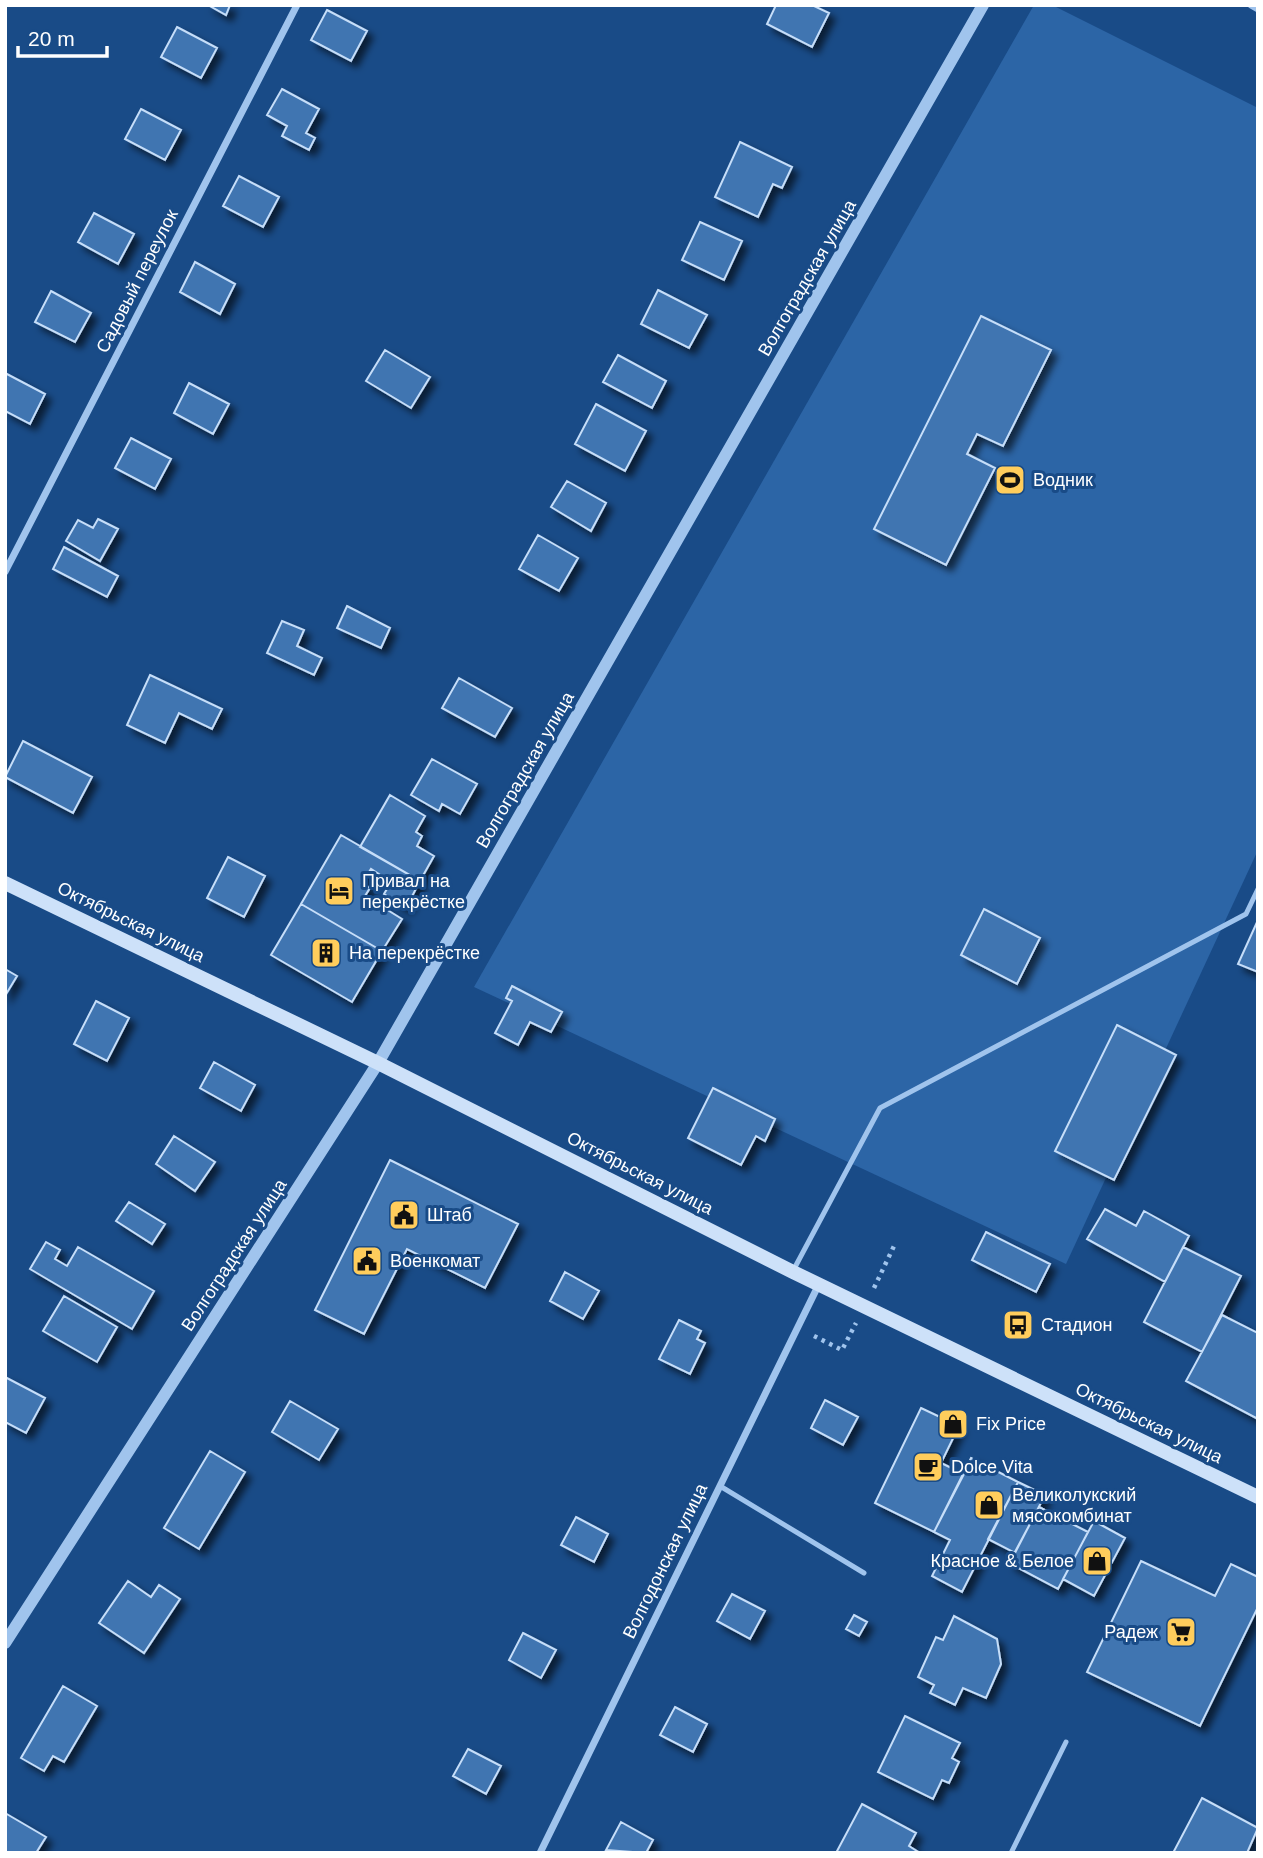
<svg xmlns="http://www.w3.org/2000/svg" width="1263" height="1858" font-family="Arial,sans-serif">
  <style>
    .green { fill: #2c65a6 }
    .building { fill: #4175b1; stroke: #c6def9; stroke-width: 2; filter: url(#shadow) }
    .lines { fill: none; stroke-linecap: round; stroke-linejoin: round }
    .path { stroke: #a0c4ed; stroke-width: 4.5; stroke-dasharray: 3.5 5; stroke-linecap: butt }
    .service { stroke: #a0c4ed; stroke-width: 5 }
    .minor { stroke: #a0c4ed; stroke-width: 7 }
    .tertiary { stroke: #a0c4ed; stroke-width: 12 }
    .secondary { stroke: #cde1f9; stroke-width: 14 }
    .labels { text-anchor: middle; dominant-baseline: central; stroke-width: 6; stroke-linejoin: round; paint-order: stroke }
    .street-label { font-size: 18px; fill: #fff; stroke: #194b87 }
    .poi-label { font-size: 18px; fill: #fff; stroke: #194b87; text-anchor: start }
  </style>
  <defs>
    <filter id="shadow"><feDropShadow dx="6" dy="6" stdDeviation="3.5" flood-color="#0009"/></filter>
  </defs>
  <rect width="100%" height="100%" fill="#194b87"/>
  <path class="green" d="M 1034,5 L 1052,5 L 1258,108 L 1258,850 L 1066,1264 L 474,987 Z"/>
  <path class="building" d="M 208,5 L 230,5 L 226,15 Z
    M 776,5 L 812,5 L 829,13 L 812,47 L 767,24 Z
    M 327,10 L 367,31 L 351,61 L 311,40 Z
    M 177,27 L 217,48 L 201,78 L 161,57 Z
    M 282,89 L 319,109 L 306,133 L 315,138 L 309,150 L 282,136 L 287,126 L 267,115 Z
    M 141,109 L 181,130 L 165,160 L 125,139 Z
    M 740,142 L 792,167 L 782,188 L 773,184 L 758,217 L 715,197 Z
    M 239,176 L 279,197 L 263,227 L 223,206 Z
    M 94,213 L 134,234 L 118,264 L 78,242 Z
    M 700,222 L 742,241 L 724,280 L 682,260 Z
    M 195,262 L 235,284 L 220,314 L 180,292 Z
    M 658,290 L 707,315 L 689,348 L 641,324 Z
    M 51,291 L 91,313 L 75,342 L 35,322 Z
    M 981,316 L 1051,350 L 1003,446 L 977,434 L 967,454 L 995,468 L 946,565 L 874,529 Z
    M 385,350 L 430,377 L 411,408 L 366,381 Z
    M 618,355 L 666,381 L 652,408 L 603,382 Z
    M 5,373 L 45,394 L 30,424 L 5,411 Z
    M 189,383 L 229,404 L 213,434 L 174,413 Z
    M 596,404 L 646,431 L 625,471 L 575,444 Z
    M 131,438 L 171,459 L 155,489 L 115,468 Z
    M 567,481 L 606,503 L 591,531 L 551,507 Z
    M 98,519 L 118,529 L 100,561 L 66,541 L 78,520 L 93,528 Z
    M 538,535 L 578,558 L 559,591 L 519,569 Z
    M 64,547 L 118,576 L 107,597 L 53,569 Z
    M 347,606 L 390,628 L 381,648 L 337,628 Z
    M 282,621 L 304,630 L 297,646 L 322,658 L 314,675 L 267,653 Z
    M 150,675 L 222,709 L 212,729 L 179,713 L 165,743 L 127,725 Z
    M 459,678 L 512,708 L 495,737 L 442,708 Z
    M 23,741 L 92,777 L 73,813 L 5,777 Z
    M 432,759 L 477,784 L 460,814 L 442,804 L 439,811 L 411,795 Z
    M 390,795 L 425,816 L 416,832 L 422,836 L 417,846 L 434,856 L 420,881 L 360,847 Z
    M 341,835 L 420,881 L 406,908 L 384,894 L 391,882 L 371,869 L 362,883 L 370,888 L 365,896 L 402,919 L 382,951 L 301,904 Z
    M 228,857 L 265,876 L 244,917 L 207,898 Z
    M 301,904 L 382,951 L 352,1002 L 271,955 Z
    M 984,909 L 1040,938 L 1017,984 L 961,955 Z
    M 1258,920 L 1258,972 L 1238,964 Z
    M 5,969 L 17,976 L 5,996 Z
    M 512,986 L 562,1012 L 551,1032 L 530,1022 L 518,1045 L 495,1033 L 512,1001 L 506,998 Z
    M 96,1001 L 129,1018 L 107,1061 L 74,1044 Z
    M 1117,1025 L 1176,1055 L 1114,1180 L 1055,1151 Z
    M 214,1062 L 255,1085 L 241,1111 L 200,1088 Z
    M 713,1088 L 775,1119 L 765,1141 L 756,1136 L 741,1165 L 688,1138 Z
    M 174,1136 L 215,1162 L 195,1191 L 156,1164 Z
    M 390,1160 L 518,1224 L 485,1288 L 407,1249 L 364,1334 L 315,1310 Z
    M 129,1202 L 165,1224 L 152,1244 L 116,1221 Z
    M 1105,1209 L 1136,1226 L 1144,1211 L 1189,1236 L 1165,1282 L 1087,1239 Z
    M 986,1232 L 1050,1264 L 1036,1292 L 972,1260 Z
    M 46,1242 L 60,1250 L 55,1259 L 67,1266 L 78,1247 L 154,1291 L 132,1329 L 30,1269 Z
    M 1183,1247 L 1241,1276 L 1202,1352 L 1144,1322 Z
    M 565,1272 L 599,1291 L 583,1319 L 550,1301 Z
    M 64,1296 L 117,1327 L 97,1362 L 43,1331 Z
    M 1222,1315 L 1258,1333 L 1258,1419 L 1186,1381 Z
    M 679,1320 L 701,1331 L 697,1339 L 705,1343 L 690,1374 L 659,1359 Z
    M 5,1377 L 45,1398 L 26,1433 L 5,1422 Z
    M 825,1400 L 858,1417 L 843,1445 L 811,1428 Z
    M 290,1401 L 338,1429 L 319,1460 L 272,1432 Z
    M 921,1408 L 959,1426 L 941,1463 L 964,1474 L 934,1532 L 875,1503 Z
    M 210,1451 L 245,1472 L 199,1549 L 164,1528 Z
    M 971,1458 L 1018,1482 L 962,1592 L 932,1576 L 950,1540 L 934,1532 Z
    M 1018,1482 L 1045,1495 L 1015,1553 L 988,1539 Z
    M 1039,1507 L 1088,1532 L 1058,1589 L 1009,1563 Z
    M 576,1517 L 608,1534 L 594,1562 L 561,1545 Z
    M 1094,1521 L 1125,1538 L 1094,1596 L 1063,1579 Z
    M 1141,1561 L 1215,1596 L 1231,1564 L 1258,1577 L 1258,1607 L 1200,1726 L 1087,1672 Z
    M 128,1581 L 151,1597 L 159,1585 L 180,1599 L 144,1653 L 99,1623 Z
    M 732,1594 L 765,1611 L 750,1639 L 717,1621 Z
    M 854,1615 L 867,1622 L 859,1636 L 846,1629 Z
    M 954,1616 L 997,1639 L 1001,1664 L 986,1698 L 963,1688 L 955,1705 L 930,1693 L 934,1685 L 918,1677 L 936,1637 L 943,1640 Z
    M 523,1633 L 556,1650 L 541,1678 L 509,1660 Z
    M 63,1686 L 97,1706 L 64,1762 L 53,1756 L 44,1771 L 21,1758 Z
    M 675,1707 L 707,1724 L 693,1752 L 660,1735 Z
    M 905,1716 L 960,1743 L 952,1758 L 959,1762 L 949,1783 L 942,1780 L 933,1799 L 878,1772 Z
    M 468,1749 L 501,1766 L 486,1794 L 453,1776 Z
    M 1202,1798 L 1258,1828 L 1247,1853 L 1173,1853 Z
    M 862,1804 L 916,1833 L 909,1846 L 920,1853 L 836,1853 Z
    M 5,1813 L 46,1837 L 36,1853 L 5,1853 Z
    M 621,1822 L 653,1840 L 646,1853 L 606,1850 Z"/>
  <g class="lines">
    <path class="path" d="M 874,1288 L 894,1246
      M 814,1336 L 842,1350 L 856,1323"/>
    <path class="service" d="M 794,1269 L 880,1108 L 1246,914 L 1258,889
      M 720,1486 L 864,1573
      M 1011,1853 L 1066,1742"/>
    <path class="minor" d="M 1251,5 L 1258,9
      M 5,572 L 297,5
      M 540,1853 L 819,1284"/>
    <path class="tertiary" d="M 5,1643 L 378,1063 L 983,5"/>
    <path class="secondary" d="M 5,883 L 378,1063 L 793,1272 L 1258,1497"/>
  </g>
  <defs>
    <g id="stadium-square" transform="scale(1.575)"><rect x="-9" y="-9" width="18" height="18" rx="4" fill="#ffcd5c" stroke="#194b87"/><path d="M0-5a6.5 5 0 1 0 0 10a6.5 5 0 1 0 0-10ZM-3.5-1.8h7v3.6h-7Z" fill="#111"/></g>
    <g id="hotel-square" transform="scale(1.575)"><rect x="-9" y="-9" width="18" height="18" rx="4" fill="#ffcd5c" stroke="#194b87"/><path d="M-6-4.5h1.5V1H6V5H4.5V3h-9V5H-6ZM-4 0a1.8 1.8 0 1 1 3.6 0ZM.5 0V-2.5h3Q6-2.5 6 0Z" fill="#111"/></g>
    <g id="building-square" transform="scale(1.575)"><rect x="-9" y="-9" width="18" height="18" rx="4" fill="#ffcd5c" stroke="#194b87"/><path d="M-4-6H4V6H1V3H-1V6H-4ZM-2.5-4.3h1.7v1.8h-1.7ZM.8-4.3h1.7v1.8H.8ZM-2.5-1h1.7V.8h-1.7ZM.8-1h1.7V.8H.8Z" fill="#111"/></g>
    <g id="civic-square" transform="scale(1.575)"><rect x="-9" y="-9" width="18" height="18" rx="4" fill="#ffcd5c" stroke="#194b87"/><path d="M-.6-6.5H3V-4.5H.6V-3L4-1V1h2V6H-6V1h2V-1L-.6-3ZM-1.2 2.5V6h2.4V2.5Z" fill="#111"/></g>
    <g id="bus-square" transform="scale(1.575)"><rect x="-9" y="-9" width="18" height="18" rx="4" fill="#ffcd5c" stroke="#194b87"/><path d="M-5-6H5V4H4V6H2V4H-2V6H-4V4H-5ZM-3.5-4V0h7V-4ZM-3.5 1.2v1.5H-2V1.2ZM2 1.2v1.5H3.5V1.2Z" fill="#111"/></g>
    <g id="shop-square" transform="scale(1.575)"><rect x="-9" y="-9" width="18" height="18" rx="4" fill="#ffcd5c" stroke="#194b87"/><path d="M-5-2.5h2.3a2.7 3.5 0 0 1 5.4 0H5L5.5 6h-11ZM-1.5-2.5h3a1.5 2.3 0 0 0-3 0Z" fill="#111"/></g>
    <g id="cafe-square" transform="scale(1.575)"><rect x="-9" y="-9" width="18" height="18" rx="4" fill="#ffcd5c" stroke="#194b87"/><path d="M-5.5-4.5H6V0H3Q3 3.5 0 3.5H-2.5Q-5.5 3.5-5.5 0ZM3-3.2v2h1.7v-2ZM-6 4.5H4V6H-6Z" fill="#111"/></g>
    <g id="supermarket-square" transform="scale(1.575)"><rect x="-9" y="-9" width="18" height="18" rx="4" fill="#ffcd5c" stroke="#194b87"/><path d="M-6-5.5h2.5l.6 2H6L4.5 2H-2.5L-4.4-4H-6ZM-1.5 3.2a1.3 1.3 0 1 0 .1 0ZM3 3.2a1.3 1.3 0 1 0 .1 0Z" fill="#111"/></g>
  </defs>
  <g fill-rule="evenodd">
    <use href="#stadium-square" x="1010" y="480"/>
    <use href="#hotel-square" x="339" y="891"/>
    <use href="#building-square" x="326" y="953"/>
    <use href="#civic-square" x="404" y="1215"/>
    <use href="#civic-square" x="367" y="1261"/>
    <use href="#bus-square" x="1018" y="1325"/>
    <use href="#shop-square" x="953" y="1424"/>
    <use href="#cafe-square" x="928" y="1467"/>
    <use href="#shop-square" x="989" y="1505"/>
    <use href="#shop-square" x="1097" y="1561"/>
    <use href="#supermarket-square" x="1181" y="1632"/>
  </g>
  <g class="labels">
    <g class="street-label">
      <text transform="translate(807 278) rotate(-60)">Волгоградская улица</text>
      <text transform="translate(137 281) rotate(-63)">Садовый переулок</text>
      <text transform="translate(525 770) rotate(-60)">Волгоградская улица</text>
      <text transform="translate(131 922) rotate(26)">Октябрьская улица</text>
      <text transform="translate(640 1173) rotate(27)">Октябрьская улица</text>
      <text transform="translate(234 1255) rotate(-57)">Волгоградская улица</text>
      <text transform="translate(1149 1423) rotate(26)">Октябрьская улица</text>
      <text transform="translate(665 1561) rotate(-64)">Волгодонская улица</text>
    </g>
    <g class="poi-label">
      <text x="1033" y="480">Водник</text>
      <text x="362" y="881">Привал на<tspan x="362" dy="21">перекрёстке</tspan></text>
      <text x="349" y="953">На перекрёстке</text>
      <text x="427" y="1215">Штаб</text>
      <text x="390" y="1261">Военкомат</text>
      <text x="1041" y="1325">Стадион</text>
      <text x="976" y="1424">Fix Price</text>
      <text x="951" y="1467">Dolce Vita</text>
      <text x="1012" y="1495">Великолукский<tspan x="1012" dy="21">мясокомбинат</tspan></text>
      <text x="1074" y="1561" text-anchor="end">Красное &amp; Белое</text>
      <text x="1158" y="1632" text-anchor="end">Радеж</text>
    </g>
  </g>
  <rect width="1263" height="1858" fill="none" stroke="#ffffff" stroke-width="14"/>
  <path d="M18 46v10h89v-10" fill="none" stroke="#ffffff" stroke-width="3.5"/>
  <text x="28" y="46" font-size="21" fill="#ffffff" stroke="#194b87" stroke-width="5" paint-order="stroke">20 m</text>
</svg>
